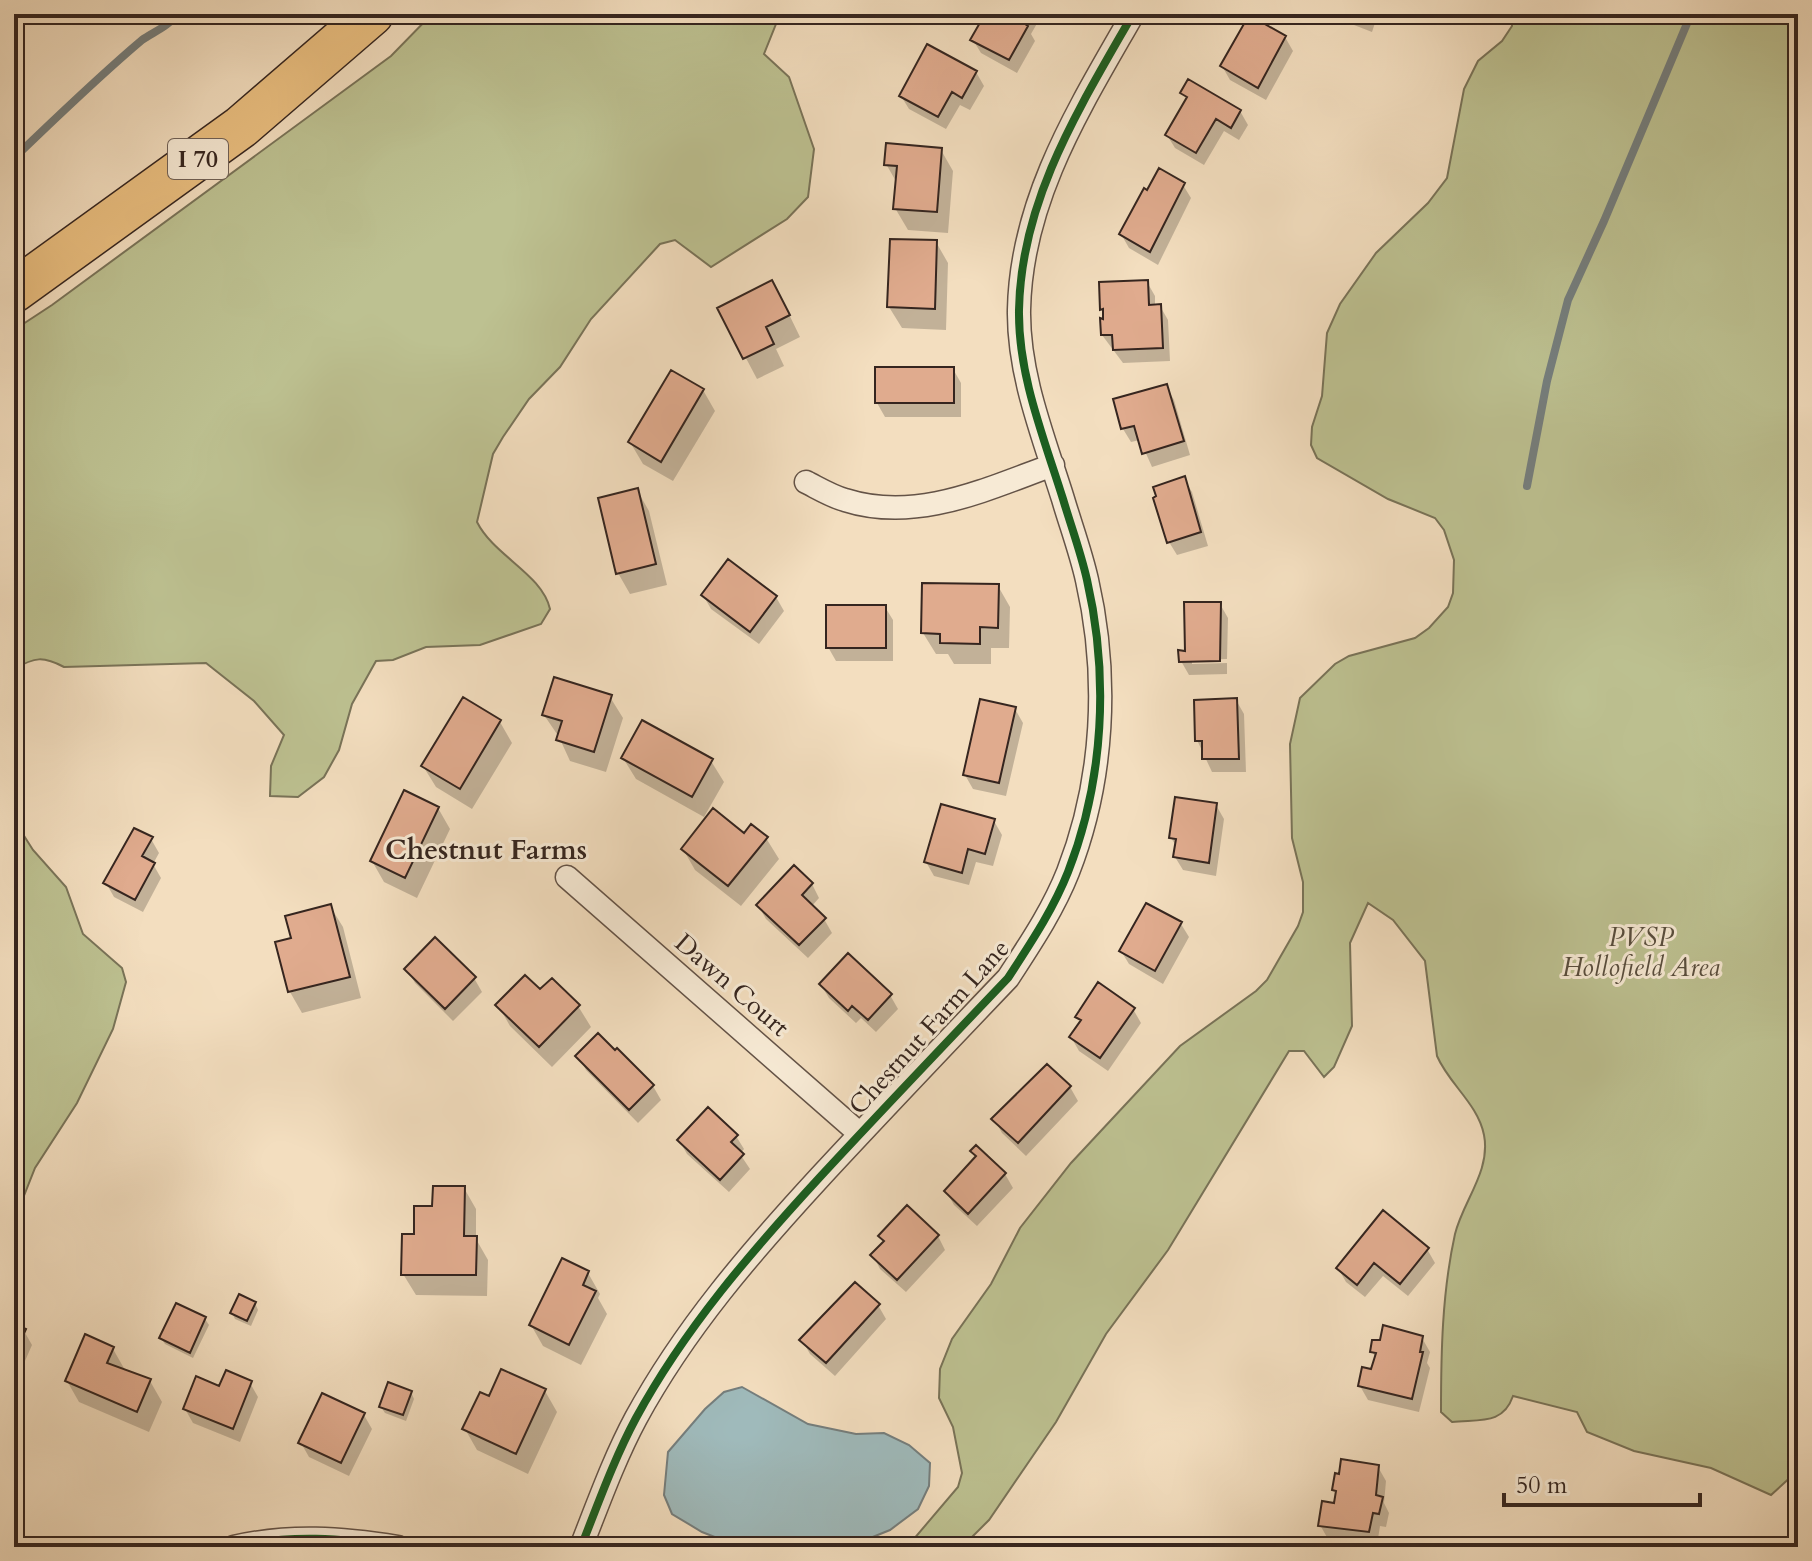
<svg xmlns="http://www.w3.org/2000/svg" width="1812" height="1561" viewBox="0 0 1812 1561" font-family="Cardo,serif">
<rect width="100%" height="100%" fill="#f3debf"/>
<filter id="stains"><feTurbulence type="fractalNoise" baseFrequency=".0025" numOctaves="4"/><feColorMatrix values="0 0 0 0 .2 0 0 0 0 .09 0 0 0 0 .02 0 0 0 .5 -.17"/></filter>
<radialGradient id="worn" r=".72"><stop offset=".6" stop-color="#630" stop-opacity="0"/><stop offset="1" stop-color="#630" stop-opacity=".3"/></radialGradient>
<!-- green -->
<path fill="#bdc191" stroke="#797358" stroke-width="2" d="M432,14H780L764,54L789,77L814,149L808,197L787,219L711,267L675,240L660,244L591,319L560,367L529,399L503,437L493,454L477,522C494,556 542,574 550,609L541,624L480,645L426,647L393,660L376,661L352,704L339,750L324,777L298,797L270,796L271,766L284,735L254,701L206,663L64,667C43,656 35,657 14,669V330L52,305L391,56Z
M1512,14H1798V1468H1795L1794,1474L1771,1495L1711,1468L1634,1451L1587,1432L1577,1412L1513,1396C1503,1425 1480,1419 1452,1422L1441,1412C1441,1353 1442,1293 1455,1234C1463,1201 1491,1171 1484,1135C1478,1104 1449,1084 1437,1056L1425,961L1393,920L1368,903L1350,943L1352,1026L1334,1067L1324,1077L1304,1051H1289L1168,1250L1106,1334L1056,1422L989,1520L962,1547H907L958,1487L962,1473L953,1427L939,1398L940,1369L952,1339L991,1284L1020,1228L1071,1163L1180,1046L1256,991L1267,980L1298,926L1303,912V882L1292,838L1290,744L1300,698L1335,664L1349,656L1415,638L1429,628L1448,607L1453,593L1454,560L1444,530L1435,518L1388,499L1317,458L1311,445L1312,427L1322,396L1327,333L1340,304L1376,253L1428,203L1447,178L1464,89L1478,61L1502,41L1512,26Z
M14,820L33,850L66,887L83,934L122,968L126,982L113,1029L77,1103L35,1168L14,1221Z"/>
<!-- water -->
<path fill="#9fbabb" stroke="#757e7d" stroke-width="2" d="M742,1387L808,1424L856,1434L884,1433L909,1445L930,1463L929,1486L918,1509L890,1530L848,1547L735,1545L702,1532L672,1514L664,1495L668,1452L705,1409L724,1392Z"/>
<!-- shadow -->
<path fill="#0003" d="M987,14H1035L1039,20L1031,34L1035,41L1017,73L981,53L973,40Z
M1333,14H1378L1372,32L1336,18Z
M1285,37L1293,51L1266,100L1230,80L1222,66Z
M976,72L984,86L970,110L960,105L946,129L909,109L901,96Z
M1183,93L1240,111L1248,125L1239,140L1224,131L1204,165L1175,148L1167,135L1187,101Z
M941,150L953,171L948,233L908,230L895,208L897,183L886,164Z
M1183,185L1191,198L1158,265L1129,248L1121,234Z
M936,242L948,263L946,330L902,328L889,307Z
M1147,282L1155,296V306H1160L1168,320L1170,361L1123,363L1102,335L1105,314L1102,309Z
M784,304L800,337L776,349L784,366L757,379L720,309Z
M953,369L961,383V417H885L877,403Z
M1166,386L1174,400L1190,455L1152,467L1140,440L1131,442L1123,429L1116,400Z
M703,390L715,411L673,481L643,464L630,442Z
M1184,479L1192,492L1208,546L1177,555L1169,542Z
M637,490L649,511L667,585L630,594L618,573Z
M998,586L1010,607L1009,648H991V664H954L948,654H936L923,633Z
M703,595L776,597L784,611L759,644L711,609Z
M1220,604L1228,618L1227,659L1192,660V664L1227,663V674L1189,675L1181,661Z
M885,607L893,620V661H836L828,647Z
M610,697L623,718L606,772L570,761L559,737L544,715Z
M463,700L500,722L512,743L472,809L436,787L423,766Z
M1236,700L1244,714L1246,772H1212L1197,740Z
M1015,709L1023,723L1006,796L973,789L965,775Z
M623,758L711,761L724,782L704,817L636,779Z
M1216,805L1224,819L1216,876L1183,870L1175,857L1177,847L1171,838Z
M438,808L450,829L417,898L384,882L372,861Z
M994,821L1002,835L993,866L976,862L969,885L934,876L926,862Z
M744,836L766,838L779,859L741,906L695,870L683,849Z
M151,839L159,853L153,864L161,878L143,912L114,897L106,883Z
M812,884L819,898L811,907L824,919L832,933L808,958L766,919L758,905Z
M330,906L343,927L361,998L302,1013L290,992L278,943L293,939Z
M1181,924L1189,937L1163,984L1129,964L1121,951Z
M407,969L474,978L482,992L453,1021L415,983Z
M821,985L890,995L898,1009L876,1032L861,1018L856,1023L829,998Z
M498,1005L578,1006L591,1027L552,1067L510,1026Z
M1133,1009L1141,1023L1108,1071L1079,1051L1071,1037L1081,1024L1077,1017Z
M617,1051L653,1086L661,1100L638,1123L586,1070L578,1056Z
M1070,1087L1078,1101L1026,1156L1002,1133L994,1119Z
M736,1136L744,1149L740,1154L750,1169L729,1192L687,1154L679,1140Z
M973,1151L1005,1174L1013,1188L977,1226L954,1205L946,1191L977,1158Z
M464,1188L476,1209V1239L488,1260L487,1296L416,1295L403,1274L416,1236L434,1208Z
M881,1236H938L945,1250L906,1292L880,1269L873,1255L884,1243Z
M1427,1249L1435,1263L1408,1296L1383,1276L1365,1297L1346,1282L1338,1268Z
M588,1273L600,1294L598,1298L607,1314L581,1365L543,1346L531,1325Z
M255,1303L258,1310L251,1326L235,1319L232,1313Z
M878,1305L886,1319L835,1376L810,1354L802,1340Z
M205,1319L209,1325L193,1358L165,1344L161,1338Z
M14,1326L24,1331L32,1345L14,1386Z
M1422,1338L1430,1352L1427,1363L1430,1368L1419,1412L1368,1400L1360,1386L1372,1371L1376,1359L1372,1351Z
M113,1349L125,1370L150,1381L162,1402L149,1432L79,1402L67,1381Z
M250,1383L258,1397L240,1442L193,1423L185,1409L221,1388Z
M545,1391L557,1412L528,1474L477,1450L465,1429L490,1399Z
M411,1392L414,1399L406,1421L385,1413L381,1407Z
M364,1415L372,1429L349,1476L309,1457L301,1443Z
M1378,1467L1386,1481L1384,1503L1389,1513L1386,1527L1380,1526L1377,1545L1328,1539L1320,1525L1335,1505L1337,1494L1334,1489Z"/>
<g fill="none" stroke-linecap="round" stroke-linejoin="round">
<!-- stream -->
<path stroke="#757e7d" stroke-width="8" d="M14,158C56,118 98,77 142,40C153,32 170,26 176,14
M1527,486L1547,381L1568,300L1604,221L1691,14"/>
</g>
<!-- building -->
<path fill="#e0ab8e" stroke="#35251f" stroke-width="2" d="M985,14H1027L1022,22L1028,26L1009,60L970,40Z
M1249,15L1286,36L1258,88L1220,66Z
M927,44L977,71L962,98L952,92L938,117L899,96Z
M1188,79L1241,110L1231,128L1216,119L1196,153L1165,135L1187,97L1180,93Z
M886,143L942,148L937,212L893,209L897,166L884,165Z
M1159,168L1185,183L1150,252L1119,234L1144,188L1147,190Z
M890,239L937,240L935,309L887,307Z
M772,280L790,315L766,327L774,344L743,359L717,308Z
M1148,280L1149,305L1161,304L1163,348L1113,350L1112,335H1101L1100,318L1103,319V309L1100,310L1099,282Z
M875,367H954V403H875Z
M671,370L704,389L661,462L628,442Z
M1167,384L1184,441L1142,454L1134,426L1121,429L1113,399Z
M1185,476L1201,532L1167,543L1153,498L1156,496L1153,487Z
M638,488L656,564L616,574L598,498Z
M728,559L777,596L750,632L701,595Z
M922,583L999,584L998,628L980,627V644L940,643V634L921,633Z
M1184,602H1221L1220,661L1179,662L1178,650L1185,651Z
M826,605H886V648H826Z
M554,677L612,695L594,752L556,740L562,721L542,715Z
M463,697L501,720L460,789L421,766Z
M1237,698L1239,759H1202V741H1195L1194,700Z
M980,699L1016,707L999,783L963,775Z
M642,720L713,759L692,797L621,758Z
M404,790L439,807L405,878L370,861Z
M1175,797L1217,803L1209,863L1173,857L1176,839L1169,838Z
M941,804L995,819L985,854L968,849L962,873L924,862Z
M713,808L744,833L751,824L768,837L728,886L681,849Z
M134,828L153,837L142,856L155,863L135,900L103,883Z
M794,865L813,883L802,895L826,918L799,945L756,905Z
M1146,903L1182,922L1155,971L1119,951Z
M331,904L350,977L288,992L275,942L291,938L285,916Z
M435,937L476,977L445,1009L404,969Z
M848,953L892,994L868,1020L852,1006L848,1011L819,984Z
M525,975L540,989L552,978L580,1005L539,1047L495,1005Z
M1098,982L1135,1008L1100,1058L1069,1037L1081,1020L1075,1017Z
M598,1033L615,1050L617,1048L654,1085L629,1110L575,1056Z
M1047,1064L1071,1086L1018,1143L991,1119Z
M708,1107L738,1135L731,1142L744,1154L720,1180L677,1140Z
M976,1145L1006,1173L968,1214L944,1191L976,1156L970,1151Z
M433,1186H465L464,1236H477L476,1275H401L402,1234H414V1206H432Z
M907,1205L939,1235L897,1280L870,1255L884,1241L878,1236Z
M1383,1210L1429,1248L1400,1284L1374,1263L1357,1285L1336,1268Z
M562,1258L589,1271L583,1285L596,1291L569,1345L529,1325Z
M855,1282L880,1304L826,1363L799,1340Z
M239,1294L256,1302L247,1321L230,1313Z
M176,1303L206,1317L190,1353L159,1338Z
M14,1324L26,1329L14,1356Z
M1383,1325L1423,1336L1420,1352H1423L1412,1399L1358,1386L1362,1367L1371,1369L1376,1353L1370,1352L1372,1340H1380Z
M85,1334L114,1347L107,1363L151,1379L137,1412L65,1381Z
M501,1369L546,1389L516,1454L462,1429L480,1392L489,1396Z
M226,1370L252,1381L233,1429L183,1409L196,1376L219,1386Z
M388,1382L412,1391L403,1415L379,1407Z
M322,1393L365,1413L341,1463L298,1443Z
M1341,1459L1379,1465L1376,1495L1383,1497L1379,1514L1373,1513L1369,1532L1318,1526L1322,1501L1334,1503L1336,1491L1332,1490L1335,1473L1339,1474Z"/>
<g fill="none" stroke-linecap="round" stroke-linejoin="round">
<defs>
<path id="street" d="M806,482C818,488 831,496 845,500C917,523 986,489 1053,465
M567,877L860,1134
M234,1547C290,1534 342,1538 398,1547
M581,1547C598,1504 614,1459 636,1418C685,1328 751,1252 820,1177C882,1110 945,1044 1008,978C1030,944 1053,910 1068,872C1104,780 1109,676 1087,580C1081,553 1071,526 1063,499C1044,438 1018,375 1019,310C1021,199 1080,107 1133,14"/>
<path id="highway" d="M14,291L241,127L372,14"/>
</defs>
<!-- street casing -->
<use href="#street" stroke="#645347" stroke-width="25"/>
<!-- highway casing -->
<use href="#highway" stroke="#35251f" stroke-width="45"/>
<!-- street -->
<use href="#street" stroke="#f7ead5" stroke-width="22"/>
<!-- highway -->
<use href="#highway" stroke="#eabf80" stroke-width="42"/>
<defs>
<path id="cycleway" d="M234,1547C290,1534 342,1538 398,1547
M581,1547C598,1504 614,1459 636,1418C685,1328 751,1252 820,1177C882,1110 945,1044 1008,978C1030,944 1053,910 1068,872C1104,780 1109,676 1087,580C1081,553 1071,526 1063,499C1044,438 1018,375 1019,310C1021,199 1080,107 1133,14"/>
</defs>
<!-- cycleway casing -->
<use href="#cycleway" stroke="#f7ead5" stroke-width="13"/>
<!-- cycleway -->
<use href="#cycleway" stroke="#1b5e20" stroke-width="8"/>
</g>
<g text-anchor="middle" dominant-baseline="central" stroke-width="6" stroke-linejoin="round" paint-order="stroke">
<!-- shield labels -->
<rect fill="#f7ead5" stroke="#6f6056" stroke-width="2" x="168" y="139" width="60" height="40" rx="6"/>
<g font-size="24" font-weight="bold" fill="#35251f">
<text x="198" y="159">I 70</text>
</g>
<!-- park labels -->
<g font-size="26" font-style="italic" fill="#574c3c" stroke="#f7ead5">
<text x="1641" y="937">PVSP<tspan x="1641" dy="30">Hollofield Area</tspan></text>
</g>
<!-- street labels -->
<g font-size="26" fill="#35251f" stroke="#f7ead5">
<text transform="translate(732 985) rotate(41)">Dawn Court</text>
<text transform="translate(929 1027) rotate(-48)">Chestnut Farm Lane</text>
</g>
<!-- neighbourhood labels -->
<g font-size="28" font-weight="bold" fill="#35251f" stroke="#f7ead5">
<text x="486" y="850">Chestnut Farms</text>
</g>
</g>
<!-- margin -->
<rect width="1812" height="1561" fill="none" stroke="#f3debf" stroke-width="48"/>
<rect x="16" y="16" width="1780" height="1529" fill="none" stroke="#35251f" stroke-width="4"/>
<rect x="24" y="24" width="1764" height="1513" fill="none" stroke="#35251f" stroke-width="2"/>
<!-- scale -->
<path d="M1504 1493v12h196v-12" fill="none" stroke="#35251f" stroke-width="4"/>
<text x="1516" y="1493" font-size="24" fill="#35251f" stroke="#f7ead5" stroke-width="6" paint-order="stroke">50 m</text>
<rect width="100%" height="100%" filter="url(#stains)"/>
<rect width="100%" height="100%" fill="url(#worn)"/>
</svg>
